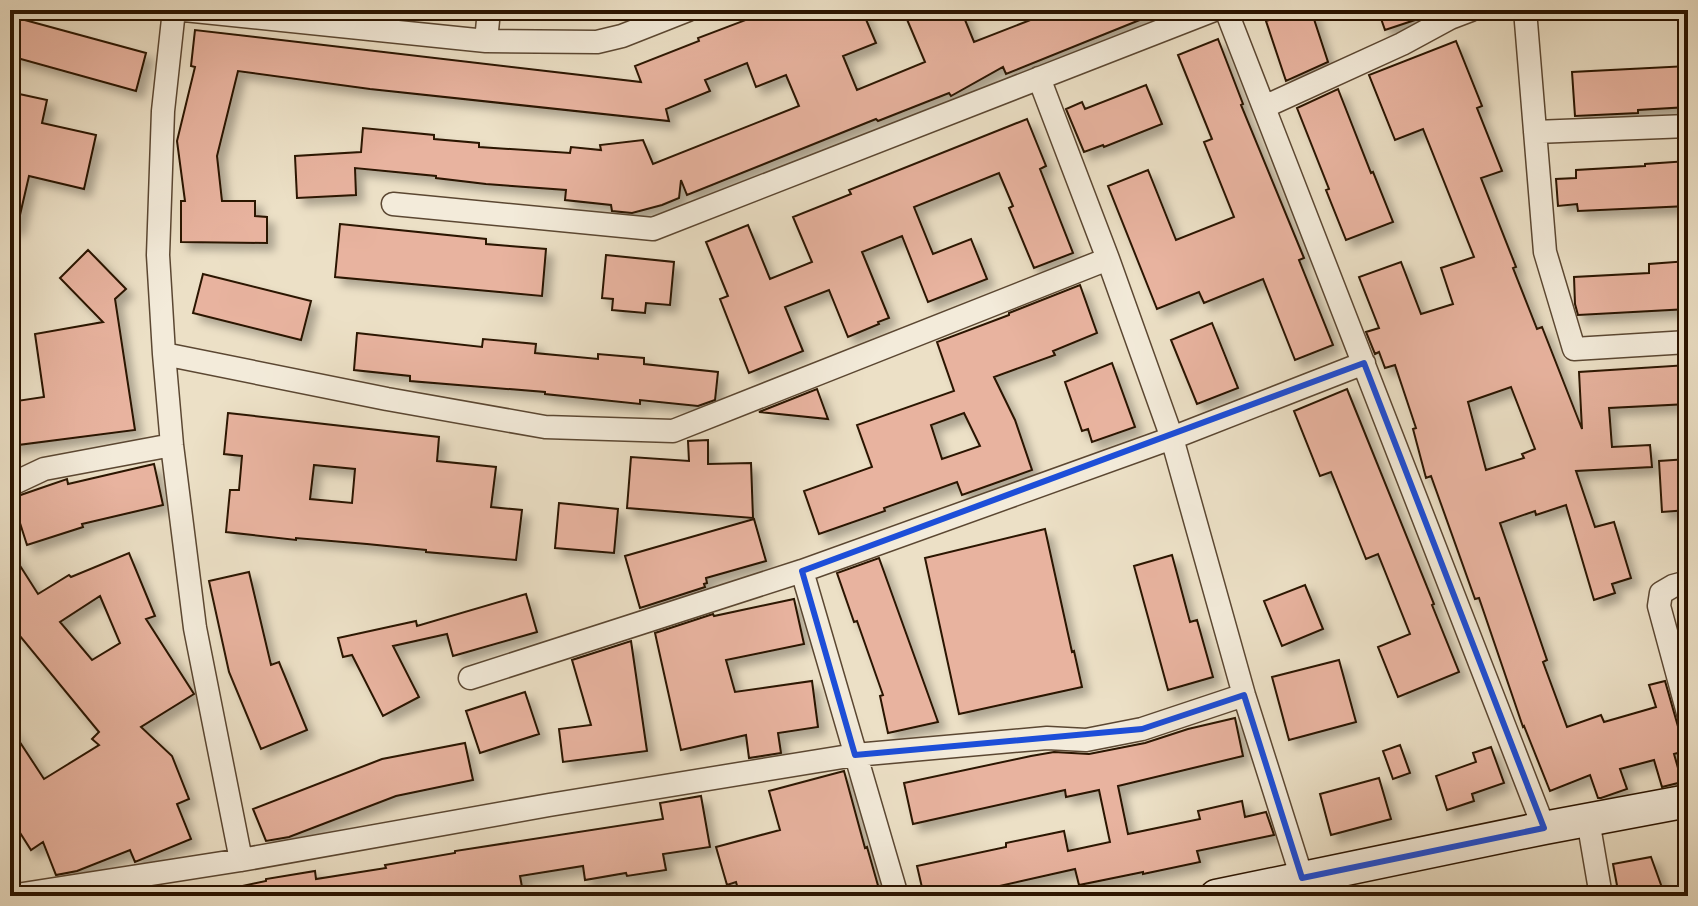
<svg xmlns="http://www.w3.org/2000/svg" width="1698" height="906" viewBox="0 0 1698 906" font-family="'Libre Caslon Text',serif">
<defs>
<filter id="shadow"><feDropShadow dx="7" dy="7" stdDeviation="4" flood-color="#0004"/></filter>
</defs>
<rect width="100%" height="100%" fill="#ece0c6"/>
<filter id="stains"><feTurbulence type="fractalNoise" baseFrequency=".0025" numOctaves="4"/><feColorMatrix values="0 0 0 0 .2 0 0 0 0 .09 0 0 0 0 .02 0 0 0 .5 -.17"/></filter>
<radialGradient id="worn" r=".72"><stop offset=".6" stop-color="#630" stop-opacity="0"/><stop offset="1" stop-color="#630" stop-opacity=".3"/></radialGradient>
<!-- building -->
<path fill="#e8b39f" stroke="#2b1400" stroke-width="2" fill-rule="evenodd" filter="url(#shadow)" d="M772,10H862L876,43L843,56L857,90L925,62L903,10H961L974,42L1056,10L1162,11L1006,74L1003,67L951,96L949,93L878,121L876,119L687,195L681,180L679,198L662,205L632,213L612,211L611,205L565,200L566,190L486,184L436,178V176L355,168L356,195L297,198L295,156L361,152L363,128L434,135V139L479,143V147L570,153L571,147L601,150L600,145L643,140L653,164L799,106L786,75L756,87L747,63L705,80L710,91L666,109L669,121L370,89L238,71L217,156L222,201H255V216L267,217V243L181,242V201H185L177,141L195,67L191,66L195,30L641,82L635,66L699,41L698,38Z
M1298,10H1311L1328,62L1286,81L1266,21Z
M1378,10H1435L1421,18L1385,30Z
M10,16L146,53L136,91L10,56Z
M1218,39L1243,104L1241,105L1304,258L1299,260L1333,345L1295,360L1263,279L1204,303L1199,292L1157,309L1108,186L1148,170L1176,240L1234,217L1204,142L1212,139L1178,55Z
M1456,41L1482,106L1477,108L1502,171L1481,178L1516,267L1513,268L1537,329L1542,327L1582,429L1579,372L1688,365V404L1609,408L1612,447L1650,445L1652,467L1576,471L1595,527L1614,522L1631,578L1612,584L1615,593L1594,600L1566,505L1536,515L1535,511L1500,523L1547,660L1543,662L1567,727L1601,715L1604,722L1656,707L1649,685L1665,681L1685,751L1674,754L1682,782L1662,787L1654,760L1620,769L1627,789L1601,798H1598L1590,775L1550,791L1524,726L1523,727L1479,598L1475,599L1431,476L1426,478L1413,429L1416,428L1395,365L1385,368L1379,352L1375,354L1366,332L1379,328L1359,277L1401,262L1421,314L1453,304L1441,268L1474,257L1423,129L1395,140L1369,75ZM1511,387L1535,449L1522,454L1524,458L1486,470L1468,402Z
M1688,66V107L1638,110V113L1575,116L1572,72Z
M1146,85L1162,124L1104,147L1103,145L1084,152L1066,109L1082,102L1085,109Z
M1338,89L1371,173L1373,172L1393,222L1346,240L1326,190L1329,189L1297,108Z
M10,92L47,100L42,123L96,135L84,189L29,176L17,228H10Z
M1027,119L1046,166L1040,169L1073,253L1034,268L1009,208L1013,206L999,173L914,207L933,254L971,239L987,279L928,302L902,236L862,252L889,318L878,322L879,324L848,337L829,290L785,307L803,351L749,373L720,299L728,296L706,242L748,225L770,279L812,262L793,217L851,194L849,190Z
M1688,161V206L1578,211L1577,204L1558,206L1556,179L1576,178V170L1645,166V164Z
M340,224L486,239V244L546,249L542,296L335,277Z
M88,250L126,289L115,299L135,430L10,446V402L44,397L35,334L103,322L60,278Z
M606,255L674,262L670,305L646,303L645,313L612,310L613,299L602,298Z
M1688,261V309L1578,315L1575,304L1574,277L1649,273V264Z
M203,274L311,301L301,340L193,313Z
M1080,285L1097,333L1053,351L1055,355L994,377L1015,420L1032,470L962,495L957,482L884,508L885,511L819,534L804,491L872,467L857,425L954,391L937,342L1009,315V313ZM964,413L980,446L942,459L931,425Z
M1212,323L1238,388L1197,404L1171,340Z
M357,333L482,347L483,339L536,344L535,353L598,359V354L644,358V364L718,372L715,400L698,406L640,400V404L545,394V392L410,381V376L354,370Z
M1112,363L1135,427L1092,442L1088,429L1082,431L1065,382Z
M817,389L828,419L759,412Z
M1347,389L1434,604L1432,605L1459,672L1398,697L1378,647L1410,634L1378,554L1366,559L1331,472L1320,476L1294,411Z
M228,413L439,437L437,461L496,467L491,507L522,510L516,560L426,552V550L367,544L296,538V540L226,532L230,490H239L242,456L224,454ZM314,465L355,469L352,503L310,499Z
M708,440V464L751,463L753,518L627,508L631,457L689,461L688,441Z
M1688,459V510L1662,512L1659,461Z
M154,464L163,505L82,524L83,527L27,545L12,498L67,479L68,484Z
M559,503L618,509L614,553L555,548Z
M754,519L766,561L706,578L707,583L704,584L705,587L640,608L625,556Z
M1045,529L1072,652L1074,651L1082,687L959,714L925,558Z
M10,550L38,594L69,575L71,577L129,553L155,616L146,619L194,694L141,727L172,756L189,799L177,804L191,839L135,862L130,850L77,871L56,875L43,842L31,850L10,817V727L44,779L99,745L92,739L99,732L10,624ZM100,596L120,643L92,660L60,622Z
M1172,555L1190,622L1197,620L1213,677L1168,690L1134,566Z
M879,558L938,722L888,733L880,696L883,695L857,621L854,622L837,573Z
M249,572L271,665L279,662L307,730L261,749L229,672L209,581Z
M1305,585L1323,629L1282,646L1264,601Z
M526,594L537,632L453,656L447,634L393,646L419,697L383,716L352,655L343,657L338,638L416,621L417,626Z
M794,599L804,644L726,660L735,692L812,681L818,727L778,733L781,753L749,758L746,735L681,750L655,633L713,614L714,616Z
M631,641L647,751L563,762L559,729L591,725L572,660Z
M1339,660L1356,722L1289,740L1272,677Z
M525,692L539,734L480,753L466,711Z
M1235,718L1243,756L1118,786L1128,834L1200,819L1198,811L1242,801L1245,817L1266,812L1274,835L1197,851L1200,862L1143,874V872L1079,885L1075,869L955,896H924L917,866L1006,847V843L1064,831L1068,851L1110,842L1099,790L1066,797L1065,790L913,824L904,783L1031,756L1054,752L1089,754L1145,743L1188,729Z
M465,743L473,780L396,796L289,837L266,841L253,809L382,759Z
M1400,745L1410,773L1393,779L1383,751Z
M1491,747L1504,783L1472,794L1474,801L1447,810L1436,776L1476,762L1473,753Z
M844,771L865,848L867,847L881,896H740L736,882L727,885L716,847L780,830L769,791Z
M1379,778L1391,819L1331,835L1320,794Z
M701,796L710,847L663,854L666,870L627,876L626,873L585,880L583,866L520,876L522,887L467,896H463L462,891L432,896H234L233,888L266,881V879L315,871L316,879L386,868L385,865L455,853V851L663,819L660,803Z
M1651,857L1665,896H1619L1613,864Z"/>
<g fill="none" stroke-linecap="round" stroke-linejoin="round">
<defs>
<path id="minor" d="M174,10L163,111L158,255L164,354L172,445L195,628L241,860
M184,10L486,41L597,42L622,36L688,10
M1226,10L1544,828
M1525,10L1545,252L1574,349L1688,342
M486,41L489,10
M1039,78L1108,259L1172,438L1244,695L1302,878
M1264,107L1402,44L1450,18L1471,10
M1535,132L1688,126
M393,204L653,229L1214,10
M164,354L387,399L545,427L673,431L1108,259
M10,485L44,469L172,445
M802,571L897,896
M1688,582L1673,586L1661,593L1659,606L1688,713
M470,678L802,571L1172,438L1364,363
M1588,820L1601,896
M10,896L241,860L549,805L855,755L1047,738L1086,740L1142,729L1244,695"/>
<path id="secondary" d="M1216,896L1544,828L1688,801"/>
</defs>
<!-- minor casing -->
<use href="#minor" stroke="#5b4732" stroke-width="25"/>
<!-- secondary casing -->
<use href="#secondary" stroke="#2b1400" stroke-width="35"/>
<!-- minor -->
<use href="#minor" stroke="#f3ebda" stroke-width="22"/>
<!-- secondary -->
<use href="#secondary" stroke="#f3ebda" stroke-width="32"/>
</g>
<!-- marked area -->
<path fill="none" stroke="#1d4ed8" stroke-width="6" stroke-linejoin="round" d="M1364,363L1544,828L1302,878L1244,695L1142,729L855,755L802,571Z"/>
<!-- margin -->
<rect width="1698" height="906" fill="none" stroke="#ece0c6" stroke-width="40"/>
<rect x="12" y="12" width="1674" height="882" fill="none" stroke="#2b1400" stroke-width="4"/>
<rect x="20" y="20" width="1658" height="866" fill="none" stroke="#2b1400" stroke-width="2"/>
<rect width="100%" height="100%" filter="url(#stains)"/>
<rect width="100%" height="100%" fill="url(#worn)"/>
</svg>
